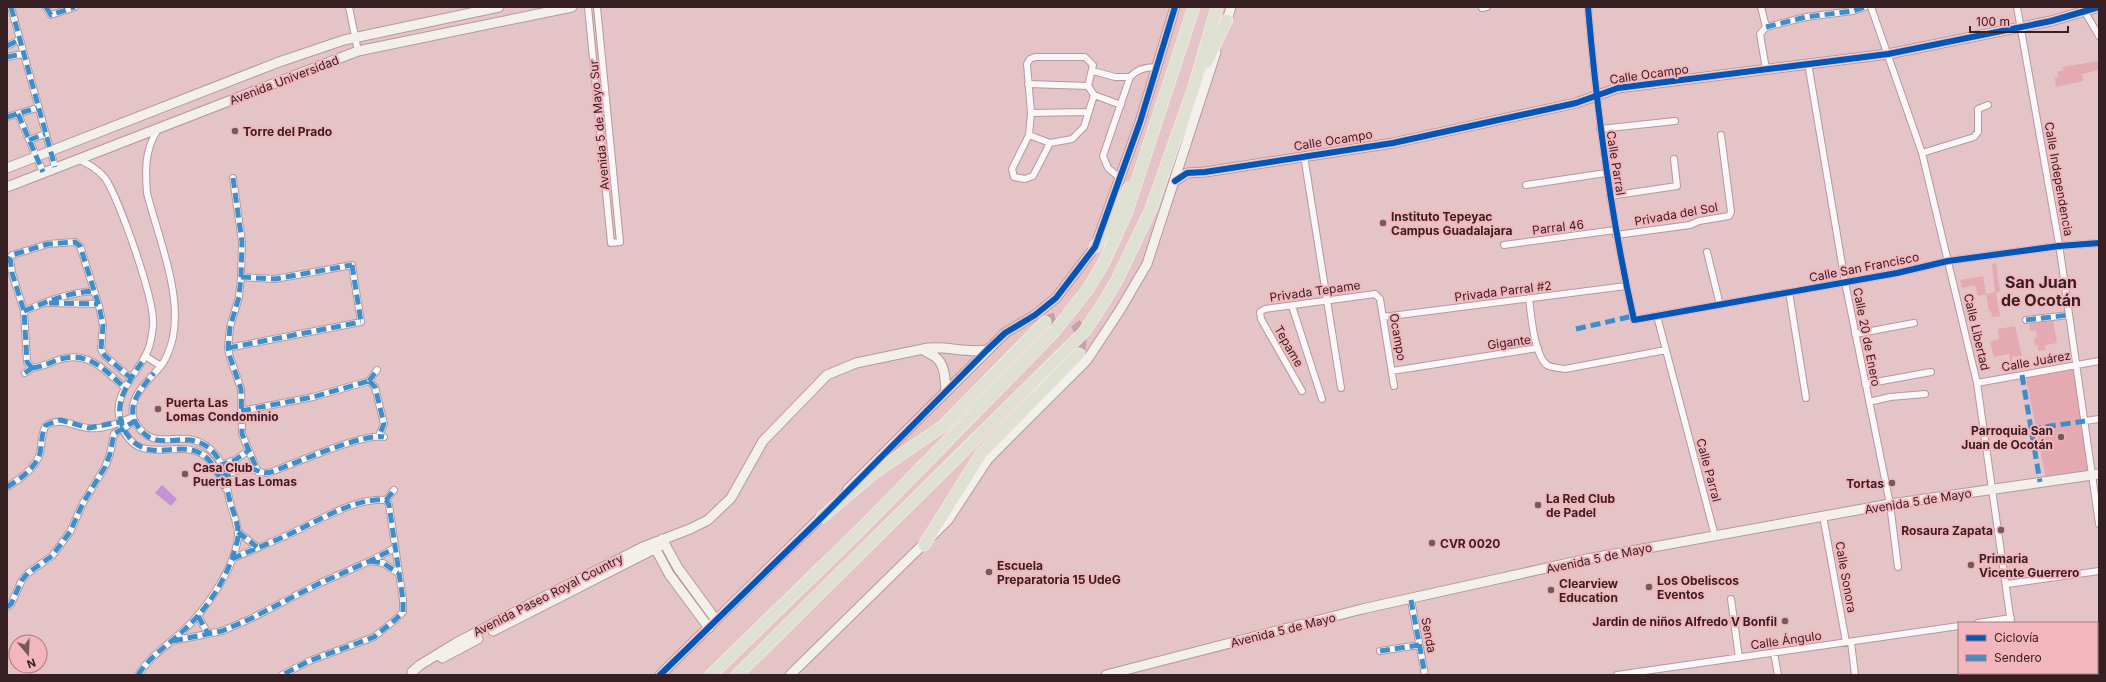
<svg xmlns="http://www.w3.org/2000/svg" width="2106" height="682" viewBox="0 0 2106 682" font-family="Inter,sans-serif">
<rect width="100%" height="100%" fill="#e5c4c8"/>
<!-- green -->
<path fill="#e4a9b1" d="M2099,61V70L2082,74L2083,81L2056,87L2055,78L2059,77L2057,72L2064,70L2063,67Z
M1996,263L2000,291L1996,293L2000,316L1992,317L1991,311H1989L1986,294L1978,296L1975,285L1962,288L1960,280L1983,276L1986,294L1995,292L1992,264Z
M2053,320L2057,343L2045,345L2046,350L2038,351V345L2035,346L2034,339L2037,338L2036,330L2030,331L2029,324Z
M2015,326L2022,356L2012,357L2014,369H2012L2009,354L1994,357L1990,342L1999,339L1998,329Z
M2075,368L2089,472L2046,479L2026,378Z"/>
<!-- water -->
<path fill="#c591d7" d="M162,485L177,499L171,506L155,493Z"/>
<g fill="none" stroke-linecap="round" stroke-linejoin="round">
<!-- highway-tunnel -->
<path stroke="#c2a3a7" stroke-width="11" stroke-dasharray="11 5.5" stroke-linecap="butt" d="M1045,322C1072,307 1086,328 1079,354"/>
<defs>
<path id="street" d="M11,7L55,167
M46,7L51,15L75,7
M349,7L358,51
M588,7L611,243L620,242L597,7
M1588,7C1597,113 1611,217 1634,320L1897,273L1948,261L2059,246L2099,243
M1761,7L1766,27L1760,34L1766,69
M1871,7L1922,153L1977,383L2011,623
M2017,7L2059,244L2099,524
M2082,7L2099,36
M1482,8L1487,7
M1766,27L1806,17L1853,11L1865,7
M7,46L19,40
M7,57L23,54
M1035,57H1085L1093,65L1088,86L1094,95L1084,127L1072,139L1050,143L1033,176L1025,179L1014,177L1012,169L1029,135L1031,113L1027,64L1030,59Z
M1808,63L1845,282L1890,504L1898,567
M1093,71L1115,77H1130
M1028,84L1088,86
M1094,95L1121,105
M1031,113L1088,112
M18,114L43,172
M7,117L37,108
M1600,129L1675,121
M1029,135L1050,143
M29,140L45,134
M1922,153L1974,137L1978,132V109L1988,105
M1304,156L1341,388
M78,159C88,164 98,169 105,178C119,198 156,303 153,326C152,334 151,343 148,350C138,375 110,394 121,424C137,469 174,438 202,454C214,461 219,478 226,489
M233,178L242,242L241,277L239,297L230,327L228,348L230,357L241,389L242,434L258,472
M1121,179L1108,168L1103,156L1130,77C1137,69 1146,67 1156,67
M1526,185L1606,173
M1610,196L1677,186L1674,159
M1616,235L1690,225L1699,221L1729,216L1731,212L1721,135
M1504,245L1615,230
M1707,252L1720,305
M352,265L361,322
M241,277L275,279L352,265
M1789,292L1806,398
M1529,298C1531,314 1534,355 1547,365C1552,368 1559,368 1565,369L1666,350
M49,303L98,304
M1292,306L1322,399
M24,311C49,301 66,293 94,291
M1657,316L1715,536
M1383,317L1626,286
M2026,320L2069,315
M1855,334L1914,323
M228,348L361,322
M145,356L161,366
M32,368L27,362L24,311L12,273L10,258L12,255L48,244L75,242L80,246L99,306L103,325L101,349L105,356L131,378
M32,368C42,367 51,362 61,359C89,351 106,371 125,388
M1392,371L1538,348
M25,373L32,368
M369,381L375,387L384,424L379,436
M369,381L377,370
M1977,383L2099,361
M1865,384L1931,372
M1302,391L1261,319L1260,312L1265,309L1375,294L1380,299L1394,386
M1869,402L1890,397L1925,394
M241,411L313,397L369,381
M2085,421L2099,419
M218,466L235,460L248,451
M223,476C230,473 243,468 250,469C260,470 260,475 271,472C294,464 365,432 384,437
M7,487C20,479 35,469 40,453C42,443 41,434 46,425C62,417 72,426 88,428C102,430 120,423 133,417
M386,500L394,490
M1823,516L1846,642
M238,532L257,547
M232,559C249,551 266,545 283,537C312,525 353,497 386,500L389,505L403,600V612L395,620L374,637L309,661L282,675
M371,561L383,563L398,573
M2007,584L2099,571
M1731,599L1739,658
M1411,600L1425,675
M7,607L11,604L22,580L28,573L52,556L70,532L83,503L105,467L110,454L114,434L135,421
M198,616L207,632L211,633
M1978,623L2011,618
M172,641L222,631L250,619L318,584L370,561L395,548
M1851,642L1855,675
M1380,651L1419,645
M1774,653L1778,675
M2017,673V675
M138,675C152,654 166,647 183,631C205,611 238,564 238,533C238,525 233,514 231,506C226,489 227,470 216,455C210,448 202,442 193,440C175,435 154,447 140,429C137,425 134,421 133,416C129,393 152,379 163,363C168,355 171,346 173,337C182,293 158,237 147,193C145,168 145,150 158,129
M1617,675L1959,626"/>
<path id="secondary" d="M1225,27L1231,7
M7,168L279,62L344,40L499,7
M1175,181L1187,173L1205,172L1393,143L1576,103L1618,88L1888,54L2051,21L2099,7
M7,187L358,51L572,7
M923,349C926,353 930,353 934,356C945,363 945,378 946,390
M847,490L1005,333L1035,315L1056,298L1095,247L1140,122L1175,7
M662,539L678,568L716,620
M653,544L669,574L709,628
M493,631L662,545
M442,658L478,639
M412,672L420,665L456,643L532,603L643,547L690,529L708,520L731,498L763,441L827,375L856,363L928,348C948,346 965,353 987,350
M660,675L826,512
M790,675L948,520L988,459L1087,360L1120,310L1147,264L1216,52
M1106,675L1362,609L1587,559L1890,504L2099,474"/>
<path id="highway" d="M1207,62L1227,20
M1095,247L1107,230L1129,188
M822,517L874,473L943,426L1045,322
M924,545L981,454L1079,354
M711,675L862,528L1054,332L1088,289L1103,264L1126,214L1194,7
M737,675L1084,332L1099,310L1117,280L1151,209L1193,90L1217,7"/>
</defs>
<!-- street casing -->
<use href="#street" stroke="#b29a9d" stroke-width="8"/>
<!-- secondary casing -->
<use href="#secondary" stroke="#b29a9d" stroke-width="11"/>
<!-- highway casing -->
<use href="#highway" stroke="#f3e4e6" stroke-width="13"/>
<!-- street -->
<use href="#street" stroke="#fbf6f7" stroke-width="6"/>
<!-- secondary -->
<use href="#secondary" stroke="#f3f0ec" stroke-width="9"/>
<!-- highway -->
<use href="#highway" stroke="#dee1d1" stroke-width="11"/>
<!-- quiet -->
<path stroke="#3d8ecb" stroke-width="5" stroke-dasharray="10 5" stroke-linecap="butt" d="M11,7L55,167
M46,7L51,15L75,7
M1766,27L1806,17L1853,11L1865,7
M7,46L19,40
M7,57L23,54
M18,114L43,172
M7,117L37,108
M29,140L45,134
M233,178L242,242L241,277L239,297L230,327L228,348L230,357L241,389L242,434L258,472
M352,265L361,322
M241,277L275,279L352,265
M49,303L98,304
M24,311C49,301 66,293 94,291
M2026,320L2069,315
M1576,329L1633,316
M228,348L361,322
M142,362C126,385 108,411 129,437C134,444 142,449 152,450C168,452 188,444 203,455C214,462 218,477 225,488
M32,368L27,362L24,311L12,273L10,258L12,255L48,244L75,242L80,246L99,306L103,325L101,349L105,356L131,378
M32,368C42,367 51,362 61,359C89,351 106,371 125,388
M25,373L32,368
M2022,375L2040,482
M369,381L375,387L384,424L379,436
M369,381L377,370
M241,411L313,397L369,381
M2031,429L2085,421
M218,466L235,460L248,451
M221,477C229,474 241,468 250,469C259,469 260,475 271,472C294,464 365,432 384,437
M7,487C20,479 35,469 40,453C42,443 41,434 46,425L60,420L89,428L124,421
M386,500L394,490
M238,532L257,547
M232,559C249,551 266,545 283,537C312,525 353,497 386,500L389,505L403,600V612L395,620L374,637L309,661L282,675
M370,561L383,563L398,573
M1411,600L1425,675
M7,607L11,604L22,580L28,573L52,556L70,532L83,503L105,467L110,454L114,434L135,421
M198,616L207,632L211,633
M173,641L222,631L250,619L318,584L370,561L395,548
M1380,651L1419,645
M138,675C152,654 166,647 183,631C204,612 222,586 232,559C234,551 239,540 238,532C238,521 231,508 229,497C224,479 225,461 209,448C188,432 173,445 153,439C147,437 143,433 139,428C123,407 141,389 154,373"/>
<defs>
<path id="cycleway" d="M1588,7C1597,113 1611,217 1634,320L1897,273L1948,261L2059,246L2099,243
M1175,181L1187,173L1205,172L1393,143L1576,103L1618,88L1888,54L2051,21L2099,7
M660,675L822,517L987,350L1005,333L1035,315L1056,298L1095,247L1140,122L1175,7"/>
</defs>
<!-- cycleway casing -->
<use href="#cycleway" stroke="#f3b6bd" stroke-width="8"/>
<!-- cycleway -->
<use href="#cycleway" stroke="#0057b8" stroke-width="6"/>
</g>
<!-- markers -->
<g fill="#74595d" stroke="#f3b6bd" stroke-width="1.5">
<circle cx="235" cy="131" r="4"/>
<circle cx="1383" cy="223" r="4"/>
<circle cx="158" cy="409" r="4"/>
<circle cx="2061" cy="437" r="4"/>
<circle cx="185" cy="474" r="4"/>
<circle cx="1892" cy="483" r="4"/>
<circle cx="1538" cy="505" r="4"/>
<circle cx="2001" cy="530" r="4"/>
<circle cx="1432" cy="543" r="4"/>
<circle cx="1971" cy="565" r="4"/>
<circle cx="989" cy="572" r="4"/>
<circle cx="1649" cy="587" r="4"/>
<circle cx="1551" cy="590" r="4"/>
<circle cx="1785" cy="621" r="4"/>
</g>
<g text-anchor="middle" dominant-baseline="central" stroke-width="4" stroke-linejoin="round" paint-order="stroke">
<!-- street labels -->
<g font-size="12" fill="#372023" stroke="#f3b6bd">
<text transform="translate(1649 74) rotate(-8)">Calle Ocampo</text>
<text transform="translate(284 80) rotate(-21)">Avenida Universidad</text>
<text transform="translate(599 125) rotate(-95)">Avenida 5 de Mayo Sur</text>
<text transform="translate(1333 140) rotate(-9)">Calle Ocampo</text>
<text transform="translate(1616 163) rotate(81)">Calle Parral</text>
<text transform="translate(2059 179) rotate(80)">Calle Independencia</text>
<text transform="translate(1676 214) rotate(-10)">Privada del Sol</text>
<text transform="translate(1558 227) rotate(-7)">Parral 46</text>
<text transform="translate(1864 267) rotate(-11)">Calle San Francisco</text>
<text transform="translate(1315 291) rotate(-8)">Privada Tepame</text>
<text transform="translate(1503 291) rotate(-7)">Privada Parral #2</text>
<text transform="translate(1977 332) rotate(77)">Calle Libertad</text>
<text transform="translate(1398 337) rotate(80)">Ocampo</text>
<text transform="translate(1867 337) rotate(79)">Calle 20 de Enero</text>
<text transform="translate(1509 342) rotate(-8)">Gigante</text>
<text transform="translate(1289 346) rotate(60)">Tepame</text>
<text transform="translate(2036 361) rotate(-10)">Calle Juárez</text>
<text transform="translate(1709 470) rotate(75)">Calle Parral</text>
<text transform="translate(1918 501) rotate(-9)">Avenida 5 de Mayo</text>
<text transform="translate(1599 558) rotate(-12)">Avenida 5 de Mayo</text>
<text transform="translate(1846 577) rotate(80)">Calle Sonora</text>
<text transform="translate(548 595) rotate(-27)">Avenida Paseo Royal Country</text>
<text transform="translate(1283 630) rotate(-14)">Avenida 5 de Mayo</text>
<text transform="translate(1429 635) rotate(79)">Senda</text>
<text transform="translate(1786 640) rotate(-8)">Calle Ángulo</text>
</g>
<!-- poi labels -->
<g font-size="12" font-weight="bold" fill="#372023" stroke="#f3b6bd" text-anchor="start">
<text x="243" y="131">Torre del Prado</text>
<text x="1391" y="216">Instituto Tepeyac<tspan x="1391" dy="14">Campus Guadalajara</tspan></text>
<text x="166" y="402">Puerta Las<tspan x="166" dy="14">Lomas Condominio</tspan></text>
<text x="2053" y="430" text-anchor="end">Parroquia San<tspan x="2053" dy="14">Juan de Ocotán</tspan></text>
<text x="193" y="467">Casa Club<tspan x="193" dy="14">Puerta Las Lomas</tspan></text>
<text x="1884" y="483" text-anchor="end">Tortas</text>
<text x="1546" y="498">La Red Club<tspan x="1546" dy="14">de Padel</tspan></text>
<text x="1993" y="530" text-anchor="end">Rosaura Zapata</text>
<text x="1440" y="543">CVR 0020</text>
<text x="1979" y="558">Primaria<tspan x="1979" dy="14">Vicente Guerrero</tspan></text>
<text x="997" y="565">Escuela<tspan x="997" dy="14">Preparatoria 15 UdeG</tspan></text>
<text x="1657" y="580">Los Obeliscos<tspan x="1657" dy="14">Eventos</tspan></text>
<text x="1559" y="583">Clearview<tspan x="1559" dy="14">Education</tspan></text>
<text x="1777" y="621" text-anchor="end">Jardin de niños Alfredo V Bonfil</text>
</g>
<!-- district labels -->
<g font-size="16" font-weight="bold" fill="#372023" stroke="#f3b6bd">
<text x="2041" y="282">San Juan<tspan x="2041" dy="18">de Ocotán</tspan></text>
</g>
</g>
<!-- border -->
<rect width="2106" height="682" fill="none" stroke="#372023" stroke-width="16"/>
<!-- legend -->
<rect x="1958" y="622" width="140" height="52" fill="#f3b6bd" stroke="#a87a7f"/>
<rect x="1966" y="635" width="20" height="6" fill="#0057b8" stroke="#a87a7f"/>
<text x="1994" y="642" font-size="12" fill="#372023">Ciclovía</text>
<rect x="1966" y="655" width="20" height="6" fill="#3d8ecb" stroke="#a87a7f"/>
<text x="1994" y="662" font-size="12" fill="#372023">Sendero</text>
<!-- north arrow -->
<g transform="translate(28 654) rotate(161)"><circle r="19" fill="#f3b6bd" stroke="#a87a7f"/>
<path d="M0-3L7 15L0 10L-7 15Z" fill="#74595d"/>
<text y="-6" font-size="11" font-weight="bold" text-anchor="middle" fill="#372023">N</text>
</g>
<!-- scale -->
<path d="M1970 26v6h98v-6" fill="none" stroke="#372023" stroke-width="2"/>
<text x="1976" y="26" font-size="12" fill="#372023" stroke="#f3b6bd" stroke-width="3" paint-order="stroke">100 m</text>
</svg>
